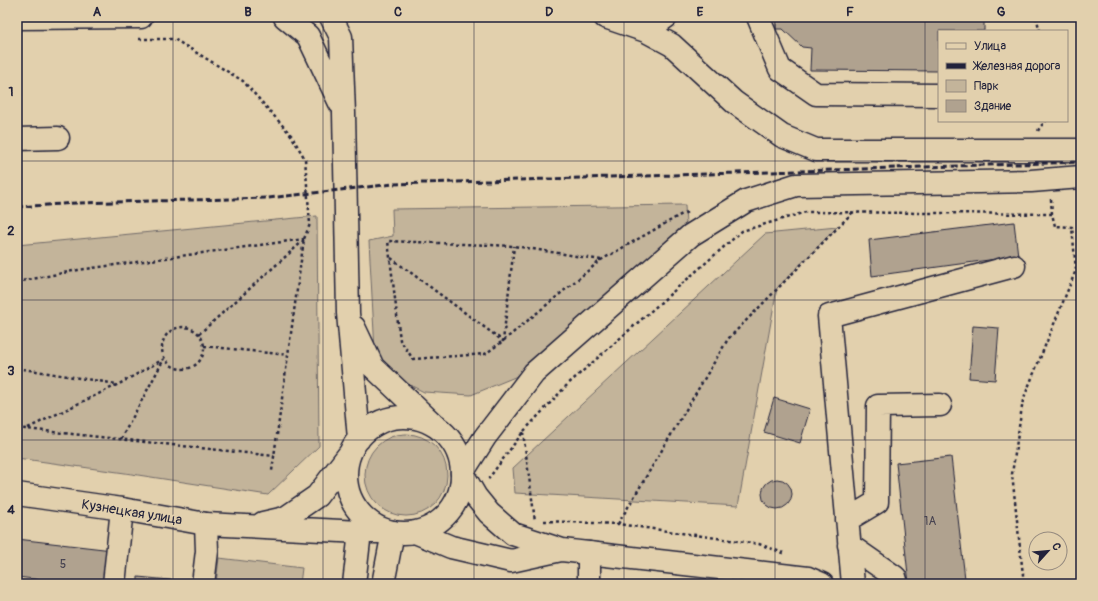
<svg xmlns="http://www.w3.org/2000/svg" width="1098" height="601" viewBox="0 0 1098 601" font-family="Pangolin,sans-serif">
<rect width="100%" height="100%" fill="#e2d0ad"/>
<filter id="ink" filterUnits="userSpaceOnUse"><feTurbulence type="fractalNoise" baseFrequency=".025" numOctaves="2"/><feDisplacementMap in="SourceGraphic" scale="8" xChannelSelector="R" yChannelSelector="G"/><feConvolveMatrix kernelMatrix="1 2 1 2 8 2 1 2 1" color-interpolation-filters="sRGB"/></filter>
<g filter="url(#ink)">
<!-- green -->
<path fill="#c3b49a" stroke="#726b6a" d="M685,205L686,225L515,377L471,395L424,392L394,377L375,351L369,241L393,236L392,209Z
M317,216L319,446L268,495L125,473L17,458V245Z
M837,227L777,288L738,506L515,493L513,468L765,234Z
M365 475a41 41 0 1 1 82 0a41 41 0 1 1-82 0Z
M219,558L302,568L300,584H216Z"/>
<!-- building -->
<path fill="#b0a28f" stroke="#22223b" d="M776,17H984V31H939V71L810,70L811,48L802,47L783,29H776Z
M1014,222L1018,256L872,276L869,240Z
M973,326L999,328L995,380L969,378Z
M774,398L810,409L800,443L764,432Z
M951,457L965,579L909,584L896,463Z
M762 494a15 15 0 1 1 30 0a15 15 0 1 1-30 0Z
M17,539L112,550L106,584H74L17,577Z
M138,577L191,582L190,584H138Z
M980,580L981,584H950Z"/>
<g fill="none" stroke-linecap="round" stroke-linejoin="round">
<defs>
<path id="minor" d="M605,17L646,31L672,45L734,102L782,136L816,150H1081
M758,17L780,69L816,94L939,95
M17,18L141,17
M646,31L666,17
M17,139L58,138
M462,473L485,437L534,373L691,235L746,201L796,185L1031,181L1081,177
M847,520L877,502L878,406L940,405
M849,545L895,577L897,584
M114,584L122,509
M203,584L207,551L206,524
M354,584L360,532
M383,584L393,532
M589,584V553
M853,584L829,316L1014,266"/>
<path id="major" d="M285,17L308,36L340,103
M331,17L341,37L344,113L348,313L359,439
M354,327L373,367L432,423
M346 475a58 58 0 1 1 116 0a58 58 0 1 1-116 0Z
M462,473L476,497L489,513L513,534L562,550L808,578L822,584
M17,494L122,509L206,524L360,532H393
M263,523L285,518L317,496L350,453
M415,532L451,547L511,561L561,550"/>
</defs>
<!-- minor casing -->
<use href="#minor" stroke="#22223b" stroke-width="25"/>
<!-- major casing -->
<use href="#major" stroke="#22223b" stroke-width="25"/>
<!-- path -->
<path stroke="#22223b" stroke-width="2.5" stroke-dasharray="3 3" stroke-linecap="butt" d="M1036,17L1040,31
M139,39H174L243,81L291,135L305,159L310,224L304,239L272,471
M1038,131L1040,127L1046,121
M1051,199L1052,214
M391,258L503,341L514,246
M601,260L514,246L388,241L400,340L413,359L485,354L503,341L601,260L682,214L688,212
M17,282L78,270L304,239
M162 348a21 21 0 1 1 42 0a21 21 0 1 1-42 0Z
M199,334L304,240
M204,346L288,355
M17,368L117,384
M17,428L274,456
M28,428L119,384L164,359
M523,432L535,521
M121,439L164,359
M490,479L489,478L523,432L568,384L742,231L806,212L1052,214L1055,226L1072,227L1076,270L1023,400L1012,474L1024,584
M544,521L618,524L759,544L786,554
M618,524L728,339L853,212"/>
<!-- minor -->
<use href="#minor" stroke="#e2d0ad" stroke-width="22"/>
<!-- major -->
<use href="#major" stroke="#e2d0ad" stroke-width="22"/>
<!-- rail -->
<path stroke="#22223b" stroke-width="3" stroke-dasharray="6 3" stroke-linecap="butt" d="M17,207L76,203L268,198L393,184L1081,162"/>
</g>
</g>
<!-- grid -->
<path fill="none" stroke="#22223b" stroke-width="1" stroke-opacity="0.55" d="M173,17V584M323,17V584M474,17V584M624,17V584M775,17V584M925,17V584M17,161H1081M17,300H1081M17,440H1081"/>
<g text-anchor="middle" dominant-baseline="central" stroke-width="3.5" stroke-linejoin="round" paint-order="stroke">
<!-- number labels -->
<g font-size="12" fill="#464250">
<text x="930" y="521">1А</text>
<text x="63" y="564">5</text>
</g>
<!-- street labels -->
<g font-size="14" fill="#22223b" stroke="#e2d0ad">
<text transform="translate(132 512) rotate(9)">Кузнецкая улица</text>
</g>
</g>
<!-- margin -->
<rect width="1098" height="601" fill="none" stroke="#e2d0ad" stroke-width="44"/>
<!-- legend -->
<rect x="938" y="30" width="130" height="92" fill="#e2d0ad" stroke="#958a7f"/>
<rect x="946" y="43" width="20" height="6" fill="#e2d0ad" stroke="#958a7f"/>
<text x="974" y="50" font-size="12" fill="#22223b">Улица</text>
<rect x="946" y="63" width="20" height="6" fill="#22223b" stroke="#958a7f"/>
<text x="974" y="70" font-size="12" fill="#22223b">Железная дорога</text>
<rect x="946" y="80" width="20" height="12" fill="#c3b49a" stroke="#958a7f"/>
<text x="974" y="90" font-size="12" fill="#22223b">Парк</text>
<rect x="946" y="100" width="20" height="12" fill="#b0a28f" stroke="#958a7f"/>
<text x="974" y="110" font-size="12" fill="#22223b">Здание</text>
<!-- north arrow -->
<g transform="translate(1048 551) rotate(63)"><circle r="19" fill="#e2d0ad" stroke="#958a7f"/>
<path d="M0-3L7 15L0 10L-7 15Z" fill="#22223b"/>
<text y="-6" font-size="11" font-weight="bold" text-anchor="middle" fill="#22223b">С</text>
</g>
<rect x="22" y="22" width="1054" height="557" fill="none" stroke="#22223b" stroke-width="1.5"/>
<g font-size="13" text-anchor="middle" font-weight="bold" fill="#22223b">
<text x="97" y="16">A</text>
<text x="248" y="16">B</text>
<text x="398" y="16">C</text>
<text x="549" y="16">D</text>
<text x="700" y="16">E</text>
<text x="850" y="16">F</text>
<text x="1001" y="16">G</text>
<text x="11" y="96">1</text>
<text x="11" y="235">2</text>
<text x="11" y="375">3</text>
<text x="11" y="514">4</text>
</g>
</svg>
